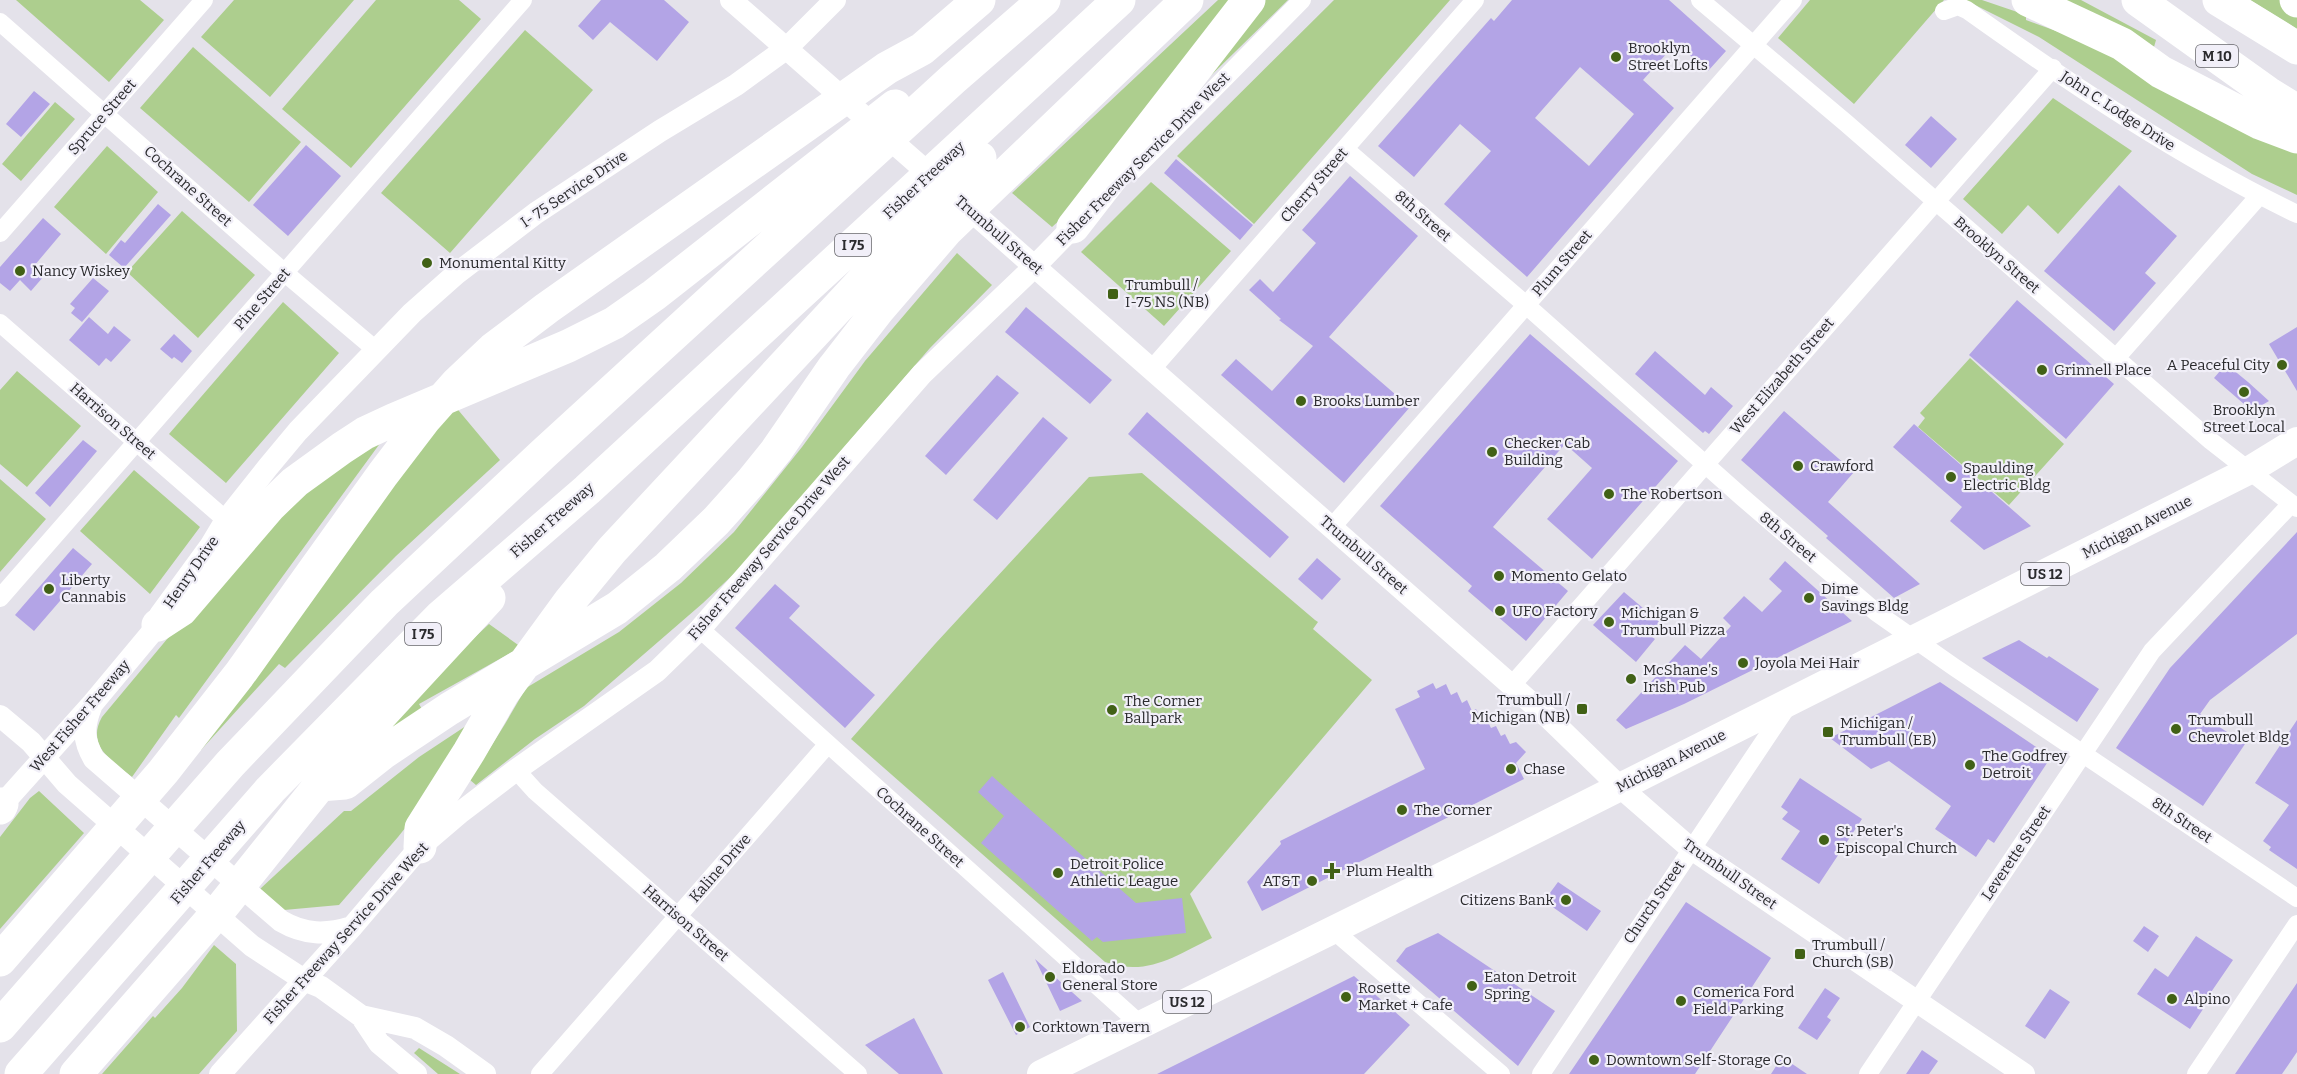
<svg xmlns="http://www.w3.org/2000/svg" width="2297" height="1074" viewBox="0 0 2297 1074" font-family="Bitter,serif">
<rect width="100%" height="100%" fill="#e4e2ea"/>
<!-- green -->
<path fill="#adce8e" d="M16,0H140L164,20L109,82Z
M234,0H354L270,97L201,37Z
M376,0H459L481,19L351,168L282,109Z
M1218,0H1235L1072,209L1052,227L1012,193Z
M1265,0H1288L1188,98Z
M1334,0H1450L1254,224L1177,156Z
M1810,0H1944L1854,104L1778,38Z
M1965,0H1982L2026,15V20L2081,40L2297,148V195L2252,174L2039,37Z
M2061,0H2081L2156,40L2154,47Z
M2250,0H2280L2297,14V29Z
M525,30L593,90L450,253L381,193Z
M193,47L301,142L249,202L140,108Z
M2053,98L2132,151L2058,234L2028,205L2002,234L1963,199Z
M55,102L75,119L21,181L2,164Z
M107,146L158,192L106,254L54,207Z
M1151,182L1231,251L1164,326L1081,252Z
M182,211L255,275L198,338L127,272Z
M957,253L992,285L930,348L739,569L703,603L584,706L535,739L476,785L470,780L505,724L526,688L619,632L681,583L734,532L802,447L865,361Z
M283,302L339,353L226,483L169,434Z
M1970,358L2064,444L2009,505L1918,427L1925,418L1920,413Z
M17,371L81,426L27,487L0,464V390Z
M454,405L500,460L396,556L285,668L279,664L201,750L196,745Z
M392,427L179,718L176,715L132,777C111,761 86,745 102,717L269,517Z
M134,470L200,527L150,594L80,531Z
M1142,473L1315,620L1318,622L1313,629L1372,680L1190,894L1212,938C1175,956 1147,977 1105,962L851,739L935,644L1089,477Z
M0,479L46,519L0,572Z
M489,624L521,647L419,704L423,711L389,732L405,702Z
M481,716L437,788L398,837L339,905L284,910L260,889L344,811H351L419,757Z
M39,791L84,833L0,929V837L30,798Z
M214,945L236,964L237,1031L199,1074H102L153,1016L155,1018L182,988Z
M419,1048L460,1074H438L414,1053Z"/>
<!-- building -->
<path fill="#b3a4e6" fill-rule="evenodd" d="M601,0H664L689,22L657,61L610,22L593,40L578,26Z
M1512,0H1669L1726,51L1708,71L1676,43L1643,80L1674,108L1527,277L1444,204L1491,151L1460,124L1414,177L1378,146L1491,18L1494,21ZM1580,67L1634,114L1589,166L1535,118Z
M34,91L50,104L21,137L6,124Z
M1931,116L1957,139L1931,168L1905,145Z
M306,145L341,176L288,236L253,205Z
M1176,159L1253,225L1240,240L1164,173Z
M1350,176L1418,236L1329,337L1410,407L1344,483L1221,375L1236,359L1272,391L1313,346L1279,320L1281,319L1249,290L1260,279L1273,292L1316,243L1302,230Z
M2119,185L2177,236L2145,273L2156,283L2114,331L2044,271Z
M158,204L171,215L124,268L109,255L121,240L125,243Z
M43,218L61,234L34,266L44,276L31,291L20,280L10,291L0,283V267Z
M93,278L109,291L82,322L71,313L75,308L70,304Z
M2017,300L2114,384L2066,439L1969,355Z
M1026,307L1112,380L1090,404L1005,332Z
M89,317L108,334L114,326L131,340L111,362L106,358L99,366L69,340Z
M2297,327V391L2269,344Z
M174,334L192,351L182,363L174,357L172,359L160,349Z
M1530,334L1678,461L1592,559L1547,519L1592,468L1565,444L1493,527L1568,591L1526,641L1468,591L1472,586L1380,506Z
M1655,351L1705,395L1711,387L1733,406L1709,434L1705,431L1703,433L1635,374Z
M2226,364L2248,382L2269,401L2252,411L2214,378Z
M997,375L1019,393L946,475L925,456Z
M1784,411L1854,472L1828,502L1920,584L1894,598L1826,538L1828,536L1741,460Z
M1147,412L1289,537L1270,558L1128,434Z
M1043,417L1068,438L997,520L973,500Z
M1914,424L2031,526L1984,550L1950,521L1962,507L1893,447Z
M83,440L97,451L50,507L35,493Z
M2297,532V634L2210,700L2200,714L2245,744L2203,806L2116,748L2170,668Z
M73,548L92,564L34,631L15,615Z
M1317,558L1341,579L1322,600L1298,579Z
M1785,561L1852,621L1684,704L1626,729L1616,720L1685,645L1701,659L1731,626L1723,618L1744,596L1762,612L1782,591L1769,579Z
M775,584L800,606L789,618L875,695L845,728L735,628Z
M1624,592L1663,625L1652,637L1655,639L1636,662L1593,625Z
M2019,640L2047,658L2049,656L2099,689L2077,722L1982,658Z
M1940,682L2051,757L1994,843L1988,839L1976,857L1935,829L1951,806L1889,761L1871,769L1830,738Z
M1433,683L1436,689L1446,684L1451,695L1457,692L1462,703L1467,700L1472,711L1476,709L1482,720L1486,718L1491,728L1496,726L1501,736L1505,734L1510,744L1516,742L1526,752L1516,763L1524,779L1262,911L1247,882L1281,844L1280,841L1425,769L1395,709L1420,697L1417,691Z
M2297,720V869L2269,850L2271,847L2263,841L2289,805L2255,783Z
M992,776L1136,903L1182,898L1186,933L1103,942L1097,937L1092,941L981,843L1004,816L978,792Z
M1800,778L1862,819L1819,884L1781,859L1800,831L1782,819L1788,812L1781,807Z
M1558,882L1601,911L1587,931L1544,901Z
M1686,902L1771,958L1695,1074H1569Z
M2144,926L2159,936L2148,952L2133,941Z
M1438,933L1555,1011L1518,1066L1396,961L1406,948Z
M2196,936L2233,960L2205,1001L2207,1003L2190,1029L2137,994L2155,968L2168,977Z
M1035,959L1082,1001L1060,1011Z
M1003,972L1030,1027L1016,1035L988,980Z
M1354,976L1410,1025L1364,1074H1157Z
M2297,983V1052L2282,1074H2235Z
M1825,988L1840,998L1827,1017L1831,1020L1817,1040L1798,1028Z
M2050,989L2070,1002L2045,1039L2025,1026Z
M914,1018L943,1074H899L865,1045Z
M1922,1050L1938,1061L1929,1074H1906Z
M1782,1057L1807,1074H1771Z"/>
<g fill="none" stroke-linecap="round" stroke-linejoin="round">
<!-- minor -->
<path stroke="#fff" stroke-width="18" d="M1700,0L1846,123L2211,441L2297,508
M1944,11L1958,6L1967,10C2072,85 2181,158 2297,214
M0,22L285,273L376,350
M1345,149L1526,305L1742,497L1877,613L1954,667L2297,898
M1133,171L1302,0
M0,233L204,0
M0,323L226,520
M2116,358L2259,196
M1151,370L1475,0
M1332,527L1793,0
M0,598L523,0
M700,629L1141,1025
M1512,685L2053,68
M516,770L535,791L858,1074
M1333,930L1501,1074
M540,1074L828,744
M1541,1074L1787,707
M1868,1074L2152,651L2291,504
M2196,1074L2297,924"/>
<!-- tertiary -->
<path stroke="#fff" stroke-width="22" d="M731,0L1551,720L1620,787L1690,848L2024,1074
M91,707C83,727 83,740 94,759L281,921C305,935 326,935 352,927
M0,716L31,742L67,784L252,946L304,980L321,987L361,1016L379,1043L416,1074
M0,807L93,703L158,625L160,615L211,545L226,520L268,467L298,431L412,313L456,274L536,213L660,131L736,85L787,48L835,0
M361,1016L415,1028L446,1046L485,1074
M220,1074L352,927L420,847L461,812L516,770L657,671L700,629L922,374L1035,266L1073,227"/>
<!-- primary -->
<path stroke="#fff" stroke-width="28" d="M1041,1074L1497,849L2248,471L2297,441"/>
<!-- motorway -->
<path stroke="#fff" stroke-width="33" d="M2028,0L2122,44L2161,72L2260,123L2297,137
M2138,0L2268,93L2297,111
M2219,0L2297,48
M2296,0L2297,1
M1073,227L1249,0
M158,625L181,610L270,506L295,482L342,448L365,433L393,420L568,346L614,323L654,295L895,106
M319,785L345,783L383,753L449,709L617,608L668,567L716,521L751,482L776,451L834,367L879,309L947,230L1187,0
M0,808L2,804
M420,847L421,828L469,752L503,693L570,601L612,550L953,184L980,158
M0,960L163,772L239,675L383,474L425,419L457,383L493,349L547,308L887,68L922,49L979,0
M0,1026L230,764L384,603L543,454L953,79L1044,0
M21,1074L270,790L440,617L587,490L1119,0
M76,1074L222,907L344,755L489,598"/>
</g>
<!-- markers -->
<g fill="#416116" stroke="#f1eff8" stroke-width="2">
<circle cx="1616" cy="57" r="6"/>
<circle cx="427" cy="263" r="6"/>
<circle cx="20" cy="271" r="6"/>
<rect x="1107" y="288" width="12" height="12" rx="3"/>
<circle cx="2282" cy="365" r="6"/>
<circle cx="2042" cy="370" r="6"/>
<circle cx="2244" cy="392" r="6"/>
<circle cx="1301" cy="401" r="6"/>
<circle cx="1492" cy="452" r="6"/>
<circle cx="1798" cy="466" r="6"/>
<circle cx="1951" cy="477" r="6"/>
<circle cx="1609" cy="494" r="6"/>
<circle cx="1499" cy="576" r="6"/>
<circle cx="49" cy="589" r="6"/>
<circle cx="1809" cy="598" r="6"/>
<circle cx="1500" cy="611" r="6"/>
<circle cx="1609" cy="622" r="6"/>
<circle cx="1743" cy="663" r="6"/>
<circle cx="1631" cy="679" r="6"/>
<rect x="1576" y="703" width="12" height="12" rx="3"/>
<circle cx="1112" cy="710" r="6"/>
<circle cx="2176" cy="729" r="6"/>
<rect x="1822" y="726" width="12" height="12" rx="3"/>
<circle cx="1970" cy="765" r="6"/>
<circle cx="1511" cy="769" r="6"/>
<circle cx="1402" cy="810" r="6"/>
<circle cx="1824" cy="840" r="6"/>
<path d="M1329 862h6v6h6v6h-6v6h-6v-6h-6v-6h6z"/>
<circle cx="1058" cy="873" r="6"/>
<circle cx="1312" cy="881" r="6"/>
<circle cx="1566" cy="900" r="6"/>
<rect x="1794" y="948" width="12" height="12" rx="3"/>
<circle cx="1050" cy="977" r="6"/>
<circle cx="1472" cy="986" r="6"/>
<circle cx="1346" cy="997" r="6"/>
<circle cx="2172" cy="999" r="6"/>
<circle cx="1681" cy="1001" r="6"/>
<circle cx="1020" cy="1027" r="6"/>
<circle cx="1594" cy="1060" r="6"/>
</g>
<g text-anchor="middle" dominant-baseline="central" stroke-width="4.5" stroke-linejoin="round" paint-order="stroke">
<!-- shield labels -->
<g fill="#f1eff8" stroke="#66666b" stroke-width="1.5">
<rect x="2196" y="45" width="42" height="22" rx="4.5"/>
<rect x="835" y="234" width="36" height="22" rx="4.5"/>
<rect x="2021" y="563" width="48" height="22" rx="4.5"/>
<rect x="405" y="623" width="36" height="22" rx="4.5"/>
<rect x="1163" y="991" width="48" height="22" rx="4.5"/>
</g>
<g font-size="14" font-weight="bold" fill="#2b2b2e">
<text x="2217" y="56">M 10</text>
<text x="853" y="245">I 75</text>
<text x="2045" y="574">US 12</text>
<text x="423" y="634">I 75</text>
<text x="1187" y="1002">US 12</text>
</g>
<!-- poi labels -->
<g font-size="15" fill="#2b2b2e" stroke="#f1eff8" text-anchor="start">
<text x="1628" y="48">Brooklyn<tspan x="1628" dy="17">Street Lofts</tspan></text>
<text x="439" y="263">Monumental Kitty</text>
<text x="32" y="271">Nancy Wiskey</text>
<text x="1125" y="285">Trumbull /<tspan x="1125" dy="17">I-75 NS (NB)</tspan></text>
<text x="2270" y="365" text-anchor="end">A Peaceful City</text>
<text x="2054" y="370">Grinnell Place</text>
<text x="1313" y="401">Brooks Lumber</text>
<text x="2244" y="410" text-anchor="middle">Brooklyn<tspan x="2244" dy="17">Street Local</tspan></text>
<text x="1504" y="443">Checker Cab<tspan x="1504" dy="17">Building</tspan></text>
<text x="1810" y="466">Crawford</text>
<text x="1963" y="468">Spaulding<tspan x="1963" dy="17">Electric Bldg</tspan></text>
<text x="1621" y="494">The Robertson</text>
<text x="1511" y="576">Momento Gelato</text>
<text x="61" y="580">Liberty<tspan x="61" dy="17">Cannabis</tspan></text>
<text x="1821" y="589">Dime<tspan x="1821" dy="17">Savings Bldg</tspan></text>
<text x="1512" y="611">UFO Factory</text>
<text x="1621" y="613">Michigan &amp;<tspan x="1621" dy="17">Trumbull Pizza</tspan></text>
<text x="1755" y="663">Joyola Mei Hair</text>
<text x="1643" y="670">McShane's<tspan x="1643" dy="17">Irish Pub</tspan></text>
<text x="1570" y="700" text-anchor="end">Trumbull /<tspan x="1570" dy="17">Michigan (NB)</tspan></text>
<text x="1124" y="701">The Corner<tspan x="1124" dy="17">Ballpark</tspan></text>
<text x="2188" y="720">Trumbull<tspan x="2188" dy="17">Chevrolet Bldg</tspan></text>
<text x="1840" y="723">Michigan /<tspan x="1840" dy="17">Trumbull (EB)</tspan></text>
<text x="1982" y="756">The Godfrey<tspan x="1982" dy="17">Detroit</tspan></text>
<text x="1523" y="769">Chase</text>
<text x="1414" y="810">The Corner</text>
<text x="1836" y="831">St. Peter's<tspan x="1836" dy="17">Episcopal Church</tspan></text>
<text x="1070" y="864">Detroit Police<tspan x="1070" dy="17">Athletic League</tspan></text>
<text x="1346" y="871">Plum Health</text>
<text x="1300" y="881" text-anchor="end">AT&amp;T</text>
<text x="1554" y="900" text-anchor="end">Citizens Bank</text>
<text x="1812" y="945">Trumbull /<tspan x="1812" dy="17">Church (SB)</tspan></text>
<text x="1062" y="968">Eldorado<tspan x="1062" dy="17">General Store</tspan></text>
<text x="1484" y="977">Eaton Detroit<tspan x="1484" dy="17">Spring</tspan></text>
<text x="1358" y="988">Rosette<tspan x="1358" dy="17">Market + Cafe</tspan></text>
<text x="1693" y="992">Comerica Ford<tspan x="1693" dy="17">Field Parking</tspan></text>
<text x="2184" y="999">Alpino</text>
<text x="1032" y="1027">Corktown Tavern</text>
<text x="1606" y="1060">Downtown Self-Storage Co</text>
</g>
<!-- street labels -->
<g font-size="15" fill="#2b2b2e" stroke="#f1eff8">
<text transform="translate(2118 111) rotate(33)">John C. Lodge Drive</text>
<text transform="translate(102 117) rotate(-49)">Spruce Street</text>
<text transform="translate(1143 159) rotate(-45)">Fisher Freeway Service Drive West</text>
<text transform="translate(924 180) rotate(-43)">Fisher Freeway</text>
<text transform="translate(1314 185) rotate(-49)">Cherry Street</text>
<text transform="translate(188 186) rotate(42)">Cochrane Street</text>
<text transform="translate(574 189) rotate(-34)">I- 75 Service Drive</text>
<text transform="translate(1423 216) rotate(41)">8th Street</text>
<text transform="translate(999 235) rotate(41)">Trumbull Street</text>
<text transform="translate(1997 255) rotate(41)">Brooklyn Street</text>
<text transform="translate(1562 263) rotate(-49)">Plum Street</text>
<text transform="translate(262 299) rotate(-49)">Pine Street</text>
<text transform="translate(1782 376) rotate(-49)">West Elizabeth Street</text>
<text transform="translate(113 421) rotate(41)">Harrison Street</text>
<text transform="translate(552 520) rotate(-41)">Fisher Freeway</text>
<text transform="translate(2137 527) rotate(-27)">Michigan Avenue</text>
<text transform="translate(1788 537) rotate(40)">8th Street</text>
<text transform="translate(769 548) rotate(-49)">Fisher Freeway Service Drive West</text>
<text transform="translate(1364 555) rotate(41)">Trumbull Street</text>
<text transform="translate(191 572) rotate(-55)">Henry Drive</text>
<text transform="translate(80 716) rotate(-49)">West Fisher Freeway</text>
<text transform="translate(1671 761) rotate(-27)">Michigan Avenue</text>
<text transform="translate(2182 820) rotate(34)">8th Street</text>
<text transform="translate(920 827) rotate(42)">Cochrane Street</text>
<text transform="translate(2016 853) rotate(-56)">Leverette Street</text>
<text transform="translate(208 862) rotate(-49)">Fisher Freeway</text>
<text transform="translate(720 868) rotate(-49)">Kaline Drive</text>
<text transform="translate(1730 874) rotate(35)">Trumbull Street</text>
<text transform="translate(1654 902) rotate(-56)">Church Street</text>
<text transform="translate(686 923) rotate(41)">Harrison Street</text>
<text transform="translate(346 933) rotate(-48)">Fisher Freeway Service Drive West</text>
</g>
</g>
</svg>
